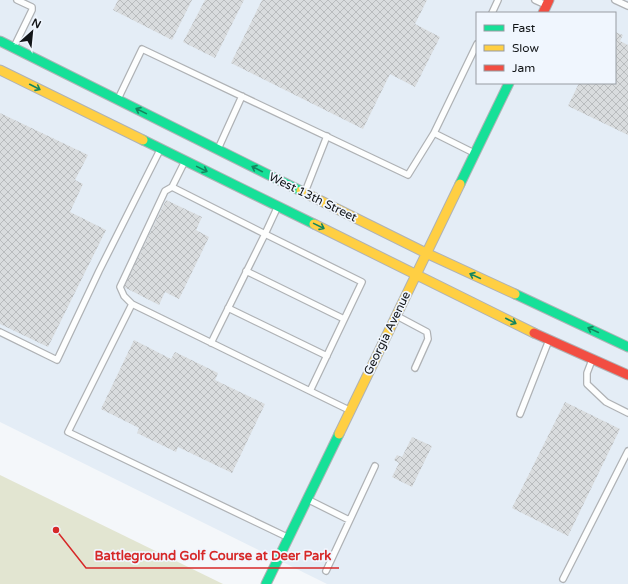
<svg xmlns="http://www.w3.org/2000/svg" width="628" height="584" viewBox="0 0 628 584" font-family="'Varela Round',sans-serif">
<defs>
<pattern id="building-cross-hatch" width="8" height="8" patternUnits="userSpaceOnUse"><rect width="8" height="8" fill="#d9dcde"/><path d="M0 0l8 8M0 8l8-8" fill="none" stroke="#b9bcbe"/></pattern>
</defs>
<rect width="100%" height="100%" fill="#f4f7fa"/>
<!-- built -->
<path fill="#e4edf6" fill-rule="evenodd" d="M0,0H628V584H327L0,422ZM477,13H615V83H477Z"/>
<!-- grass -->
<path fill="#e2e5d1" d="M0,475L223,584H0Z"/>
<!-- building -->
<path fill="url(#building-cross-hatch)" d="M118,0H192L172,40L113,10Z
M205,0H244L215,58L183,42Z
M262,0H427L415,24L440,37L415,87L390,74L363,129L231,63Z
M615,32L623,35L620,41L628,45V135L568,106L579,83H615Z
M0,113L88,155L75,180L83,184L70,212L106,230L48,347L0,324Z
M166,200L202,217L196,230L209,237L179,299L165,292L159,305L124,287Z
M134,340L171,359L175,352L218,373L215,380L265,404L232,473L178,447L176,452L137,433L139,428L101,409Z
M565,402L620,429L568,536L512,508Z
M412,437L432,446L412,487L392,477L399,463L394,460L397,455L402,457Z"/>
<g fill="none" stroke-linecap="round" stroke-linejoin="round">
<defs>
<path id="lane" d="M535,0L546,5
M615,0L628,6
M492,13L498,0
M14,47L32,10V7L17,0
M118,99L142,49L408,175L434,133
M218,149L242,96
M474,153L434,133L477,44
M172,187L185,161
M305,192L327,136
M278,206L265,234L362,282L310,391L349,410
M246,271L344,319
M132,304L68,432L287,537
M228,308L327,356
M397,316L427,332L428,339L415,368
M0,332L57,360L99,271L160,150
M211,343L265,234L172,187L165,191L120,287L124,296L132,304L310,391
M592,360L587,373V384L606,402L628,413
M520,414L549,340
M307,499L349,520
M326,571L375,466
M563,579L628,451"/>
<path id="fast" d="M0,41L301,191
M143,140L314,224
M460,184L509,83
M515,294L628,347
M266,584L339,434"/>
<path id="slow" d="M0,70L143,140
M301,191L426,253L515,294
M314,224L534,333
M339,434L460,184"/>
<path id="jam" d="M543,13L549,0
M534,333L628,375"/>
</defs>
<!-- lane casing -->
<use href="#lane" stroke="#afb2b5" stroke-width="8"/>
<!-- fast casing -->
<use href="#fast" stroke="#afb2b5" stroke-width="11"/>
<!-- slow casing -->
<use href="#slow" stroke="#afb2b5" stroke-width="11"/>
<!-- jam casing -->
<use href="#jam" stroke="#afb2b5" stroke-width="11"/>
<!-- lane -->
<use href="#lane" stroke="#fdfefe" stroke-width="5.5"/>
<!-- fast -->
<use href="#fast" stroke="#16e098" stroke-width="9"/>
<!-- slow -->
<use href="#slow" stroke="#ffcf43" stroke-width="9"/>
<!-- jam -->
<use href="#jam" stroke="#f24e42" stroke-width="9"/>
</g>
<!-- one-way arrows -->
<defs><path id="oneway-shaft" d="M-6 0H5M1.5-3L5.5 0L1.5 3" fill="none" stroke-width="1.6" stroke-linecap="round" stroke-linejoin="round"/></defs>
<g stroke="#14855e">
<use href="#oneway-shaft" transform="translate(35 87) rotate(27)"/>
<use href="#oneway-shaft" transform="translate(141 111) rotate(-154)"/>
<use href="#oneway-shaft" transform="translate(202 169) rotate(26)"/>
<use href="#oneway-shaft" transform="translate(257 169) rotate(-153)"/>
<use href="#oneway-shaft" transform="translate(319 226) rotate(26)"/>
<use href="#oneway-shaft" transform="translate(475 276) rotate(-155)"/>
<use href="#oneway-shaft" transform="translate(511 321) rotate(27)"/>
<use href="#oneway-shaft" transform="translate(593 330) rotate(-155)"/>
</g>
<g text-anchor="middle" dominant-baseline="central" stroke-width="3.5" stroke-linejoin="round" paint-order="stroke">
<!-- street labels -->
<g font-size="12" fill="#121518" stroke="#f0f6fe">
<text transform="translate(313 197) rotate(26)">West 13th Street</text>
<text transform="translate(387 333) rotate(-64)">Georgia Avenue</text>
</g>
</g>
<!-- callouts -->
<path fill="none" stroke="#d62828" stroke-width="1.5" d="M56 530L86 568H339"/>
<circle fill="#d62828" stroke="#f0f6fe" stroke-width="1.5" cx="56" cy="530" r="4"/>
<g font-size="13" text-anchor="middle" font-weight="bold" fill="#d62828" stroke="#f0f6fe" stroke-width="3.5" stroke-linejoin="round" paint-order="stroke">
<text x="213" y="560">Battleground Golf Course at Deer Park</text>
</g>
<!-- legend -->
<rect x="476" y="12" width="140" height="72" fill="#f0f6fe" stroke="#979ca2"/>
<rect x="484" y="25" width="20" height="6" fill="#16e098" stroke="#979ca2"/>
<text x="512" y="32" font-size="12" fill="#121518">Fast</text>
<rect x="484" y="45" width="20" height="6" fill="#ffcf43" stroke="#979ca2"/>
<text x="512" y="52" font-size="12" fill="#121518">Slow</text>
<rect x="484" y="65" width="20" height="6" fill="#f24e42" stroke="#979ca2"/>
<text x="512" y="72" font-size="12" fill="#121518">Jam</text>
<!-- north arrow -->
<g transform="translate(32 32) rotate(27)" stroke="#f0f6fe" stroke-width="3" paint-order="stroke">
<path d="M0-3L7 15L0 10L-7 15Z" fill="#121518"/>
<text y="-6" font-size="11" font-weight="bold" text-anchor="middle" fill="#121518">N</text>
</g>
</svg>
